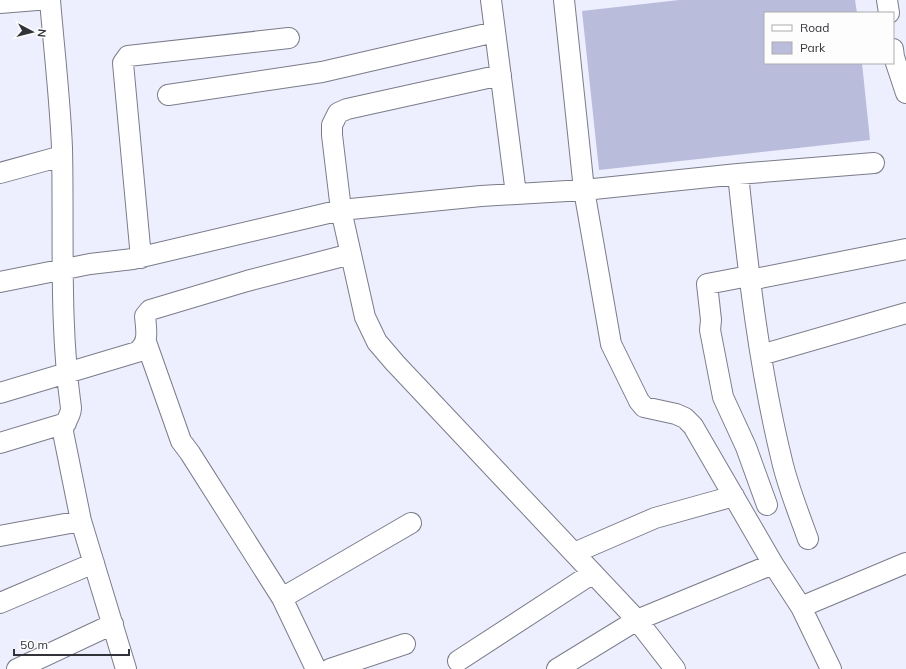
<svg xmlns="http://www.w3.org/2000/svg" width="906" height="669" viewBox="0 0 906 669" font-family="Mulish,sans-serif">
<rect width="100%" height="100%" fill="#edeefe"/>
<!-- green -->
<path fill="#babcdc" d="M679,0H855L857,13H765V63H862L870,140L599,170L582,11Z"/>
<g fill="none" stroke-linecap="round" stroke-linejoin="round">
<defs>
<path id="minor" d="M50,0C54,49 60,99 62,148C64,235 59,322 71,408C71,417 63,423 63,432L81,521L126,669
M491,0L516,194
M564,0L584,190L611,344L639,401L644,407L676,414L685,418L693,426L773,564L801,607L831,669
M887,0L889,13
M0,3L37,0
M893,49L894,57L906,93
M501,75L347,109L338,113L332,125V135L341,210L365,317L377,342L395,363L637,620L675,669
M168,95L322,72L495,32
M0,173L62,156
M738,174C748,270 759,367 782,461C788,487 799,514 808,539
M141,258L123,63L128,56L289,38
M749,276L707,284L711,320L710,330L723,397L746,447L767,505
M750,280L906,249
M0,282L90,264L133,259L341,210L481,196L584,190L738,174L874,163
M146,342L181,441L190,453L282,598L316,669
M761,355L906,313
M0,393L137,352C150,343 146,329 145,316L150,310L247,281L351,254
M0,443L66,423
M0,536L81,521
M574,553L655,518L734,496
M282,598L411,523
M0,603L94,563
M801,607L906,563
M458,661L593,573
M17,669L113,624
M330,669L405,644
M557,669L637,620L773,564"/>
</defs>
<!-- minor casing -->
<use href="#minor" stroke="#7b7c8a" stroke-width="22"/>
<!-- minor -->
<use href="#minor" stroke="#fff" stroke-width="20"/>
</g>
<!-- legend -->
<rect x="764" y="12" width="130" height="52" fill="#fdfdfd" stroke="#acacaf"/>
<rect x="772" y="25" width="20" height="6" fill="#ffffff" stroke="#acacaf"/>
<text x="800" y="32" font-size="12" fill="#323339">Road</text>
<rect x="772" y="42" width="20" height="12" fill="#babcdc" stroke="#acacaf"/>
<text x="800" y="52" font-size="12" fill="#323339">Park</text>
<!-- north arrow -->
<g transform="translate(32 32) rotate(97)" stroke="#fdfdfd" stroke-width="3" paint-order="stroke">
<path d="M0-3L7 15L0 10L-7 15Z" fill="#323339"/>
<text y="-6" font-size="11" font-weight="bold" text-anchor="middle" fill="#323339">N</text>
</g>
<!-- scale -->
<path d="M14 649v6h115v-6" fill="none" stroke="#323339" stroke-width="2"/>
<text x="20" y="649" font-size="12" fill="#323339" stroke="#fdfdfd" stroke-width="3" paint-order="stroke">50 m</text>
</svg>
